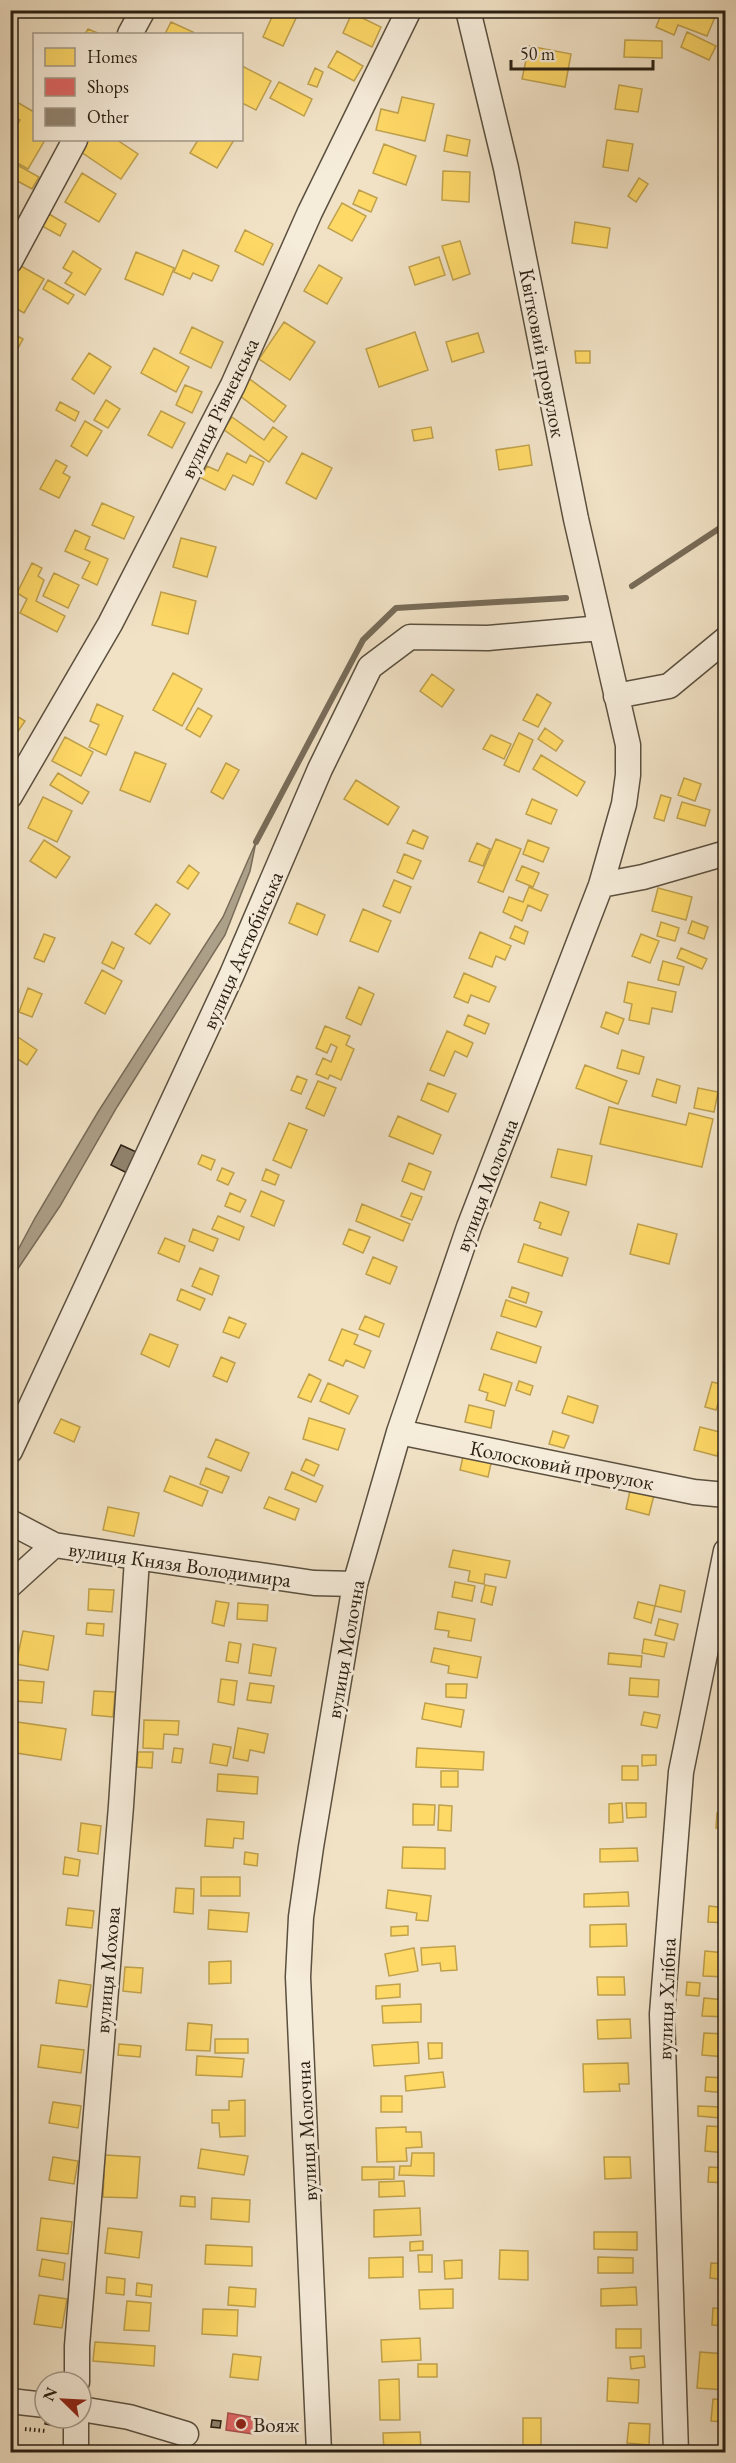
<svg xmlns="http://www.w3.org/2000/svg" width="736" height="2463" viewBox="0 0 736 2463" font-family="'EB Garamond',serif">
<rect width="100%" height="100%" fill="#f1e2c6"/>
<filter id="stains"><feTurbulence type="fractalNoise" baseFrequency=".00333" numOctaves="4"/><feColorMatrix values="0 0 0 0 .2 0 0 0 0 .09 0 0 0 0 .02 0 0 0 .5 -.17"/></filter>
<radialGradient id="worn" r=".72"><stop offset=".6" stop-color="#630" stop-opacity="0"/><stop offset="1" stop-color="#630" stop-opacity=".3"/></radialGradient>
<!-- water -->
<path fill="#ada089" stroke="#786c59" stroke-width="1.5" d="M256,842L250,871L225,935L117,1107L60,1206L11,1279V1263L35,1218L98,1112L223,917Z"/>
<!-- homes -->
<path fill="#ffd966" stroke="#bfa14d" stroke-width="1.5" d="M10,10L18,12L10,25Z
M275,10H285L297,16L283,46L263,37Z
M623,10H639L636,17Z
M663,10H718L707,36L678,25L674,35L656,27Z
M352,13L381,27L372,47L343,33Z
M171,22L193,32L192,34H165Z
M88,29L100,34H85Z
M687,32L716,46L709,60L681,47Z
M625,40L662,41V58L624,57Z
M10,43L17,46L11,56L17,59L10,71Z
M529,46L571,54L565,87L522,79Z
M337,51L363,66L354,81L328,67Z
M242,66L271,81L256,110L242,103Z
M315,68L323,72L317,87L308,84Z
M279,82L312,99L304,116L270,98Z
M619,85L642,89L638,112L615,109Z
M402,97L434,104L425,141L376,130L381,109L398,113Z
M10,98L34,112V140H45L28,169L10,159V136L20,120L10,114Z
M447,135L470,140L467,156L444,151Z
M89,140H117L138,154L121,179L81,152Z
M198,140H234L217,168L190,153Z
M607,140L633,144L628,171L603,167Z
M384,144L416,156L406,185L373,173Z
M10,161L39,177L32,189L10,177Z
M443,171L470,172L469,202L442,200Z
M82,173L116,194L99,222L65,202Z
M639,178L648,184L636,202L628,196Z
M10,184L18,188L10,202Z
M359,190L377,198L371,212L353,204Z
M342,203L366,216L352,241L328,228Z
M49,214L66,224L60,236L42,226Z
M575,222L610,228L607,248L572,243Z
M245,230L273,244L263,265L235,251Z
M460,241L470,274L453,280L442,246Z
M183,250L219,266L212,281L193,273L190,279L174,272Z
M73,251L101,269L85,295L65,283L72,273L63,268Z
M136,252L174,268L163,295L125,279Z
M439,257L445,275L415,285L409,267Z
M319,265L342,278L327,304L304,291Z
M21,266L44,279L24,313L10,305V284Z
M48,280L74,295L68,304L43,289Z
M284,322L315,342L290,380L259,359Z
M192,327L223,342L211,368L180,353Z
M10,332L23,339L18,348L10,344Z
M415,332L428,370L379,387L366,349Z
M478,333L484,352L452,362L446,342Z
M154,348L189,367L176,392L141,373Z
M575,351H590V363H576Z
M89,353L111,367L94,394L72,379Z
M247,377L286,406L274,422L235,392Z
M185,385L202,392L192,413L176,405Z
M106,400L120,409L108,428L94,420Z
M60,402L79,412L75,421L56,410Z
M161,411L185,423L172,448L148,435Z
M232,417L264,440L273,427L287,437L269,462L223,429Z
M85,421L102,431L87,456L71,446Z
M431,427L433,438L414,441L412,430Z
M529,445L532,465L499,470L496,450Z
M227,453L246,463L250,455L264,462L253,485L233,475L225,490L201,478L207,466L218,471Z
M302,453L332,468L316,499L286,483Z
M56,460L67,466L63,473L70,477L59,498L40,489Z
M102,503L134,517L124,539L92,525Z
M75,530L90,537L85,549L108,559L97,585L82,578L90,562L65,551Z
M181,538L216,547L207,577L173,567Z
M32,563L42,568L38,576L44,580L36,601L65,616L57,632L20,613L27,599L17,593Z
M54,573L79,585L68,608L43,596Z
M161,592L196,601L188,634L152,625Z
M173,673L202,689L182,726L153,710Z
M432,674L454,690L442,707L420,691Z
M537,694L551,703L538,727L523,720Z
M97,704L123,716L106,755L89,747L99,725L90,721Z
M198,708L212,716L200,737L186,729Z
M10,712L25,721L10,743Z
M545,728L563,741L556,751L538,739Z
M519,733L533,740L519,772L504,765Z
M491,735L511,744L504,759L483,749Z
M65,737L93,752L81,776L52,761Z
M135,752L166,764L150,802L120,790Z
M541,755L585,782L577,796L533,769Z
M226,763L239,770L223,799L211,792Z
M58,773L89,792L82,804L50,785Z
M684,778L701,784L695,801L678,795Z
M356,780L399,807L388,825L344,799Z
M661,795L671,798L664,821L654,818Z
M43,797L72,811L57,842L28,828Z
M532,799L557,810L551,824L526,814Z
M682,802L710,810L705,826L677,818Z
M413,830L428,837L423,849L407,843Z
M496,839L521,849L503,892L478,882Z
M44,840L70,857L56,878L30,861Z
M528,840L549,848L543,862L523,854Z
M477,843L490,849L483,866L469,861Z
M404,854L421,861L413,879L397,872Z
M189,865L199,873L188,889L177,882Z
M522,866L539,873L533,887L516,880Z
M394,880L411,887L400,913L383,906Z
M529,887L548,895L541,911L528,905L522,921L503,912L509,897L523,902Z
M658,888L692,897L686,920L652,911Z
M297,903L325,915L317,935L289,923Z
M156,904L170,914L150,944L135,934Z
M363,909L391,921L378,952L350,941Z
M692,921L708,927L704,939L688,933Z
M661,922L679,928L675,941L657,936Z
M515,926L528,932L524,944L510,938Z
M480,932L511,946L505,960L496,956L492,967L469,958Z
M44,934L55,938L44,962L34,958Z
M641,934L659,941L650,963L632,956Z
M112,942L124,948L114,969L102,963Z
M681,948L707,959L702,969L677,958Z
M663,961L684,967L679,985L658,980Z
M102,970L122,981L105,1014L85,1003Z
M464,973L496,987L489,1002L471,995L468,1003L454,997Z
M628,982L676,992L672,1012L652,1008L649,1024L629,1020L632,1004L624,1002Z
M359,987L374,994L361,1025L346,1018Z
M28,988L42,994L32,1017L19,1012Z
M606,1012L624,1019L618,1034L601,1027Z
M468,1015L489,1024L485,1034L464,1025Z
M325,1026L350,1036L346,1045L354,1049L341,1080L330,1075L328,1079L316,1074L323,1058L331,1062L337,1047L331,1044L327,1053L316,1048Z
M447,1031L473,1043L467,1057L455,1051L444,1076L430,1070Z
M15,1035L37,1050L27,1065L10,1054V1042Z
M622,1050L644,1057L639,1074L617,1068Z
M585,1065L627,1081L618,1104L576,1088Z
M297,1076L307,1080L301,1094L291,1090Z
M657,1079L680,1086L676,1103L652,1096Z
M318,1081L336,1088L324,1116L306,1108Z
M428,1083L456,1094L448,1112L421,1100Z
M698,1088L718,1092L714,1112L694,1108Z
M609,1107L686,1125L689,1113L713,1119L702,1167L600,1144Z
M398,1116L441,1135L433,1154L389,1136Z
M289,1123L307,1130L291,1168L273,1160Z
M558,1149L592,1156L586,1185L551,1177Z
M202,1155L215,1160L211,1170L198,1164Z
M409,1163L431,1172L424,1190L402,1181Z
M222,1168L234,1173L228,1185L217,1180Z
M266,1169L279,1175L275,1185L262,1180Z
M261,1191L284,1201L274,1226L251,1216Z
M230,1193L246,1200L240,1212L225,1206Z
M411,1193L422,1197L412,1220L401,1216Z
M540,1202L569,1212L561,1235L539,1228L541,1223L534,1220Z
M362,1204L410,1224L403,1241L356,1221Z
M218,1216L244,1227L239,1240L212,1229Z
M638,1224L677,1234L669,1264L630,1254Z
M193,1229L218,1239L213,1251L189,1241Z
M349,1229L370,1237L363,1253L343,1244Z
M165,1238L185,1246L179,1262L158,1253Z
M524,1244L568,1258L562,1276L518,1262Z
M373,1257L397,1267L390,1284L366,1274Z
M200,1268L219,1276L212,1295L192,1286Z
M512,1287L529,1293L526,1303L509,1297Z
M181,1289L205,1299L200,1310L177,1300Z
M506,1300L542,1312L536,1327L501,1316Z
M365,1316L384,1324L379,1337L359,1329Z
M229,1317L246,1324L239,1338L223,1332Z
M342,1329L358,1335L354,1344L371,1351L364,1368L346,1360L343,1366L329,1360Z
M497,1332L541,1347L536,1363L491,1349Z
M150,1334L178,1345L169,1367L141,1354Z
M221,1357L235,1363L227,1382L213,1376Z
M309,1374L321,1380L311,1402L298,1397Z
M484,1374L512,1383L505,1406L486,1400L488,1393L479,1390Z
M519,1381L533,1386L530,1395L516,1390Z
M712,1382L726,1385V1403L719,1401L716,1410L705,1407Z
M328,1383L358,1396L349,1414L320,1401Z
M568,1396L598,1406L593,1423L562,1413Z
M469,1405L494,1411L491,1428L465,1422Z
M309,1418L345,1429L338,1450L303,1439Z
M61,1419L80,1427L74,1442L54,1433Z
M700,1427L724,1433L717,1456L694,1450Z
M553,1431L569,1436L564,1448L549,1444Z
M216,1439L249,1453L241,1471L208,1457Z
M464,1452L492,1459L488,1477L460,1470Z
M306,1459L319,1465L314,1476L301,1470Z
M206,1468L229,1477L222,1493L200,1484Z
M292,1472L323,1486L316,1502L285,1489Z
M170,1476L208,1491L202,1506L164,1491Z
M631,1486L655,1491L649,1515L626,1509Z
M269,1497L299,1509L295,1520L264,1508Z
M108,1507L139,1513L134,1536L103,1530Z
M453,1550L510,1561L506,1578L485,1574L484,1584L468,1581L470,1571L449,1567Z
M455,1582L475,1586L472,1601L452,1597Z
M485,1585L496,1587L492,1605L481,1602Z
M660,1585L685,1591L681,1612L655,1606Z
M89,1589L114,1590L112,1612L88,1610Z
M216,1601L229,1603L224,1626L212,1623Z
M638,1602L655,1606L651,1623L634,1618Z
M238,1603L268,1605L267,1621L237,1619Z
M438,1612L475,1619L471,1641L448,1637L449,1631L435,1629Z
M659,1619L678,1624L674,1640L655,1635Z
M87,1623L104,1624L103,1636L86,1634Z
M23,1631L54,1636L48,1670L16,1664Z
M644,1639L667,1643L664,1657L642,1653Z
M229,1642L241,1644L238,1663L226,1661Z
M253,1644L276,1648L271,1676L249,1673Z
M434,1648L481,1657L477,1678L448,1673L449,1666L431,1662Z
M609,1653L642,1656L641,1667L608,1664Z
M630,1678L659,1680L658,1697L629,1695Z
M221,1679L237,1681L234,1705L218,1702Z
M17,1680L44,1682L42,1703L15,1701Z
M250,1683L274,1686L271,1703L247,1700Z
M446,1684H467L466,1698L446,1697Z
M720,1689L726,1690V1713H719Z
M94,1691L115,1692L113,1717L92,1715Z
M425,1703L464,1710L461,1727L422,1719Z
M644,1712L660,1715L657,1728L641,1725Z
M144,1720L179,1721L178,1735L164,1734L163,1749L143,1748Z
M10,1721L66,1729L61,1760L10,1752Z
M238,1728L268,1734L264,1753L250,1750L248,1761L233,1758Z
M213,1744L231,1747L227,1766L210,1763Z
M174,1748L183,1749L181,1763L172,1762Z
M417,1748L484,1752L483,1770L416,1767Z
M138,1752H153L152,1768L137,1767Z
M642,1755H656V1765L642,1766Z
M721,1760H726V1781H721Z
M622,1766H638V1780H622Z
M441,1771H458V1787H441Z
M218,1774L258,1777L257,1794L217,1791Z
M622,1803L623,1822L609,1823V1804Z
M626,1803H646V1817L627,1818Z
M413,1804L435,1805L434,1825H413Z
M439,1805L452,1806L451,1831L438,1830Z
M717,1813L726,1814V1829L716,1828Z
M207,1819L244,1822L243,1839L234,1838L233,1848L205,1846Z
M81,1823L101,1826L98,1854L78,1851Z
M403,1847L445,1848V1869L402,1868Z
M637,1848L638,1861L600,1862V1849Z
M245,1852L258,1854L257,1866L244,1864Z
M65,1857L80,1860L78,1876L63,1874Z
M201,1877H240V1896H201Z
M176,1888L194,1889L193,1914L174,1912Z
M388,1890L431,1896L428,1921L416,1920L417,1913L386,1908Z
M628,1892L629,1906L584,1907V1894Z
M709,1906L726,1908V1923L708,1922Z
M68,1908L94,1911L92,1928L66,1925Z
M209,1910L249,1913L247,1932L208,1929Z
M626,1924L627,1946L590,1947V1925Z
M408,1926V1935L391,1936V1927Z
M455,1946L457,1970L441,1971L440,1963L422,1965L421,1948Z
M414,1948L418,1971L389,1976L385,1954Z
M705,1951L726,1953V1977L703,1976Z
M231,1961V1983L209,1984V1962Z
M125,1967L143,1968L141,1993L123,1991Z
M597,1977H624L625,1995H598Z
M59,1980L91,1985L87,2007L56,2003Z
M687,1982L700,1983L699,1996L686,1995Z
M400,1984V1997L376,1999V1986Z
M704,1998L726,2000V2017L702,2016Z
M421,2004V2022L383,2023L382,2006Z
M630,2019L631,2038L598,2039L597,2020Z
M188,2023L212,2025L210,2051L186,2050Z
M704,2033L726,2034V2057L702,2055Z
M215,2039H248V2053H215Z
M418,2042L419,2063L374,2066L372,2045Z
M428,2043H442V2058L429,2059Z
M119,2044L141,2046L140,2057L118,2055Z
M41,2045L84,2050L81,2073L38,2067Z
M197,2056L244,2059L242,2077L196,2075Z
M628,2063L629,2084H619L620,2091L584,2092L583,2064Z
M443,2072L445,2087L406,2091L405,2076Z
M706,2077L726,2078V2093L705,2091Z
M381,2096H402V2112H381Z
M245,2100V2136L220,2137L219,2123H212V2110H229V2101Z
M53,2102L81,2106L78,2128L49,2123Z
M698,2106L721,2107L720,2118L698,2116Z
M707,2126L726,2127V2153L705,2151Z
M406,2127V2132H421L422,2147L406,2148L407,2161L377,2162L376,2128Z
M201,2149L248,2156L244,2175L198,2168Z
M412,2153H434V2176L399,2175L400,2166H411Z
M105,2155L140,2157L137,2198L103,2197Z
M53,2157L78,2161L74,2184L49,2180Z
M604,2157H630L631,2178L605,2179Z
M362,2167H394V2179L362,2180Z
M709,2167L726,2168V2183L708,2182Z
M404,2181L405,2196L379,2197V2182Z
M721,2183H726V2197L720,2196Z
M181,2196L195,2197V2207L180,2206Z
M212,2198L250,2200L249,2222L211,2219Z
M420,2208L421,2235L374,2237V2210Z
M723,2216H726V2237L722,2236Z
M41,2218L72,2222L68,2254L37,2250Z
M108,2228L142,2232L139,2258L105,2253Z
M594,2232H637V2250L594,2249Z
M423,2241V2250L410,2251V2242Z
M206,2245L252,2247V2266L205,2264Z
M500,2250L528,2251V2280L499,2279Z
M418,2255H432V2272H419Z
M403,2257V2277L369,2278V2258Z
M598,2257L633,2258V2273H598Z
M42,2259L65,2263L63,2280L39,2276Z
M462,2260V2278L445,2279L444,2261Z
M711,2263L726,2264V2280L710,2278Z
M107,2277L125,2279L124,2295L106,2293Z
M137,2283L152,2285L151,2297L136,2295Z
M229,2287L256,2289L255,2307L228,2305Z
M636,2287L637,2305L601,2306V2289Z
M453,2289V2308L420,2309L419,2290Z
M39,2295L67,2299L62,2328L34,2324Z
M127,2301L151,2303L149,2331L124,2330Z
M713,2308L726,2309V2326L712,2325Z
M203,2309L238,2310L237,2336L202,2334Z
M616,2329H641V2348H616Z
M420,2338L421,2360L382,2362L381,2340Z
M95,2342L155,2346L154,2366L93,2361Z
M700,2352L726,2354V2390L697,2388Z
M233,2354L261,2357L258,2380L230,2377Z
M644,2356L645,2367L631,2369L630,2357Z
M418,2364H437V2377H418Z
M608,2378L639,2380L638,2403L607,2401Z
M399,2379L400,2420H380L379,2380Z
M713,2399L726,2400V2422L711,2421Z
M523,2418H541V2452H523Z
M629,2423L650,2424L649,2445L627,2443Z
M420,2432L421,2450L384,2451L383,2433Z"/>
<!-- shops -->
<path fill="#e06666" stroke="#a9514d" stroke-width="1.5" d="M228,2413L256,2418L253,2434L226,2430Z"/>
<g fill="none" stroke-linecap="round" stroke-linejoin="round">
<!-- stream -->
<path stroke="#786c59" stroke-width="6" d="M632,586L726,524
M256,842L363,640L396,608L566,598"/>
</g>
<!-- building -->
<path fill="#918470" stroke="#291f12" stroke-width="1.5" d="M121,1145L143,1155L133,1176L111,1165Z
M46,2418L62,2419L61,2427L45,2424Z
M212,2420L221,2421L220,2428L211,2427Z"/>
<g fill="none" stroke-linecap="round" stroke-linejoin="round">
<defs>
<path id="minor" d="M130,34L143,10
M10,261L75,140
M616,696L669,686L726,639
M10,796L110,624L233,385L310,212L409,10
M601,885L643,877L726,853
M399,1432L694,1492L726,1495
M10,1451L232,974L320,769L370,667L410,637L488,638L601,628
M10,1522L54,1545L314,1583L355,1584
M10,1585L54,1545
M77,2382V2346L121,1806L137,1559
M10,2401L45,2405
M81,2409L129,2417L186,2434
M76,2452V2418
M319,2452L298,1977L301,1917L311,1847L355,1584L399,1432L469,1227L601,885L624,804L628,775V745L576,519L506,168L468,10
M676,2452L662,2014L681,1772L726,1551"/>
</defs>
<!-- minor casing -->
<use href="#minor" stroke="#5b503f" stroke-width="27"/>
<!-- path -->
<path stroke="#291f12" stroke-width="4" stroke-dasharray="1.5 3" stroke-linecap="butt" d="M25,2429L46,2431"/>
<!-- minor -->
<use href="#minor" stroke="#f6ecda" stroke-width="24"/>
</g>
<!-- markers -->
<circle fill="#8f2418" stroke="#f6ecda" stroke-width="2" cx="241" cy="2424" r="6"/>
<g text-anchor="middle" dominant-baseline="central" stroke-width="6" stroke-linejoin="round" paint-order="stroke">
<!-- street labels -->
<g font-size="21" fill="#291f12" stroke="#f6ecda">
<text transform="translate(543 353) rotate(79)">Квітковий провулок</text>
<text transform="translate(219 408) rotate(-64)">вулиця Рівненська</text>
<text transform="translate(242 950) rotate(-66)">вулиця Актюбінська</text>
<text transform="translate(486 1185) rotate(-69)">вулиця Молочна</text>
<text transform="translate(562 1465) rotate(11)">Колосковий провулок</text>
<text transform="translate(180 1564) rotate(8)">вулиця Князя Володимира</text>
<text transform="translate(345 1649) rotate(-80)">вулиця Молочна</text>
<text transform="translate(107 1970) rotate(-85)">вулиця Мохова</text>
<text transform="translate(666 1999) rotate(-88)">вулиця Хлібна</text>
<text transform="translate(306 2131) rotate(-93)">вулиця Молочна</text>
</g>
<!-- poi labels -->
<g font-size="21" fill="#291f12" stroke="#f6ecda" text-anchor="start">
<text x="253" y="2424">Вояж</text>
</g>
</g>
<!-- margin -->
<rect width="736" height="2463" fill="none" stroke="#f1e2c6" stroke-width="36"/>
<rect x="12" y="12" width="712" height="2439" fill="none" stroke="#291f12" stroke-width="3"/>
<rect x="18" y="18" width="700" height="2427" fill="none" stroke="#291f12" stroke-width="1.5"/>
<!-- legend -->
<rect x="33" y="33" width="210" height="108" fill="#f6ecda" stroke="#a49a8a" stroke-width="1.5"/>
<rect x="45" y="48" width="30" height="18" fill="#ffd966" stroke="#a49a8a" stroke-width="1.5"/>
<text x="87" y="63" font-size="18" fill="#291f12">Homes</text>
<rect x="45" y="78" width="30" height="18" fill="#e06666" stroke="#a49a8a" stroke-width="1.5"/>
<text x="87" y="93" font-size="18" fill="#291f12">Shops</text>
<rect x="45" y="108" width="30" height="18" fill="#918470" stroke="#a49a8a" stroke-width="1.5"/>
<text x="87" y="123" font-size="18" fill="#291f12">Other</text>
<!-- north arrow -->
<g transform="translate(63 2400) rotate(294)"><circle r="28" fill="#f6ecda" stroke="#a49a8a" stroke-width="1.5"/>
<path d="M0-4.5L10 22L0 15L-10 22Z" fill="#8f2418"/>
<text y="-9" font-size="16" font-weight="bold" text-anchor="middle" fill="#291f12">N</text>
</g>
<!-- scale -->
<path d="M511 60v9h142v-9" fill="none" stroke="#291f12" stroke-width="3"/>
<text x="520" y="60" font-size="18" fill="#291f12" stroke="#f6ecda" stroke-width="4.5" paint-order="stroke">50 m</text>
<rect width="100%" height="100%" filter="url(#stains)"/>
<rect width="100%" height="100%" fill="url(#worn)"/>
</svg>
